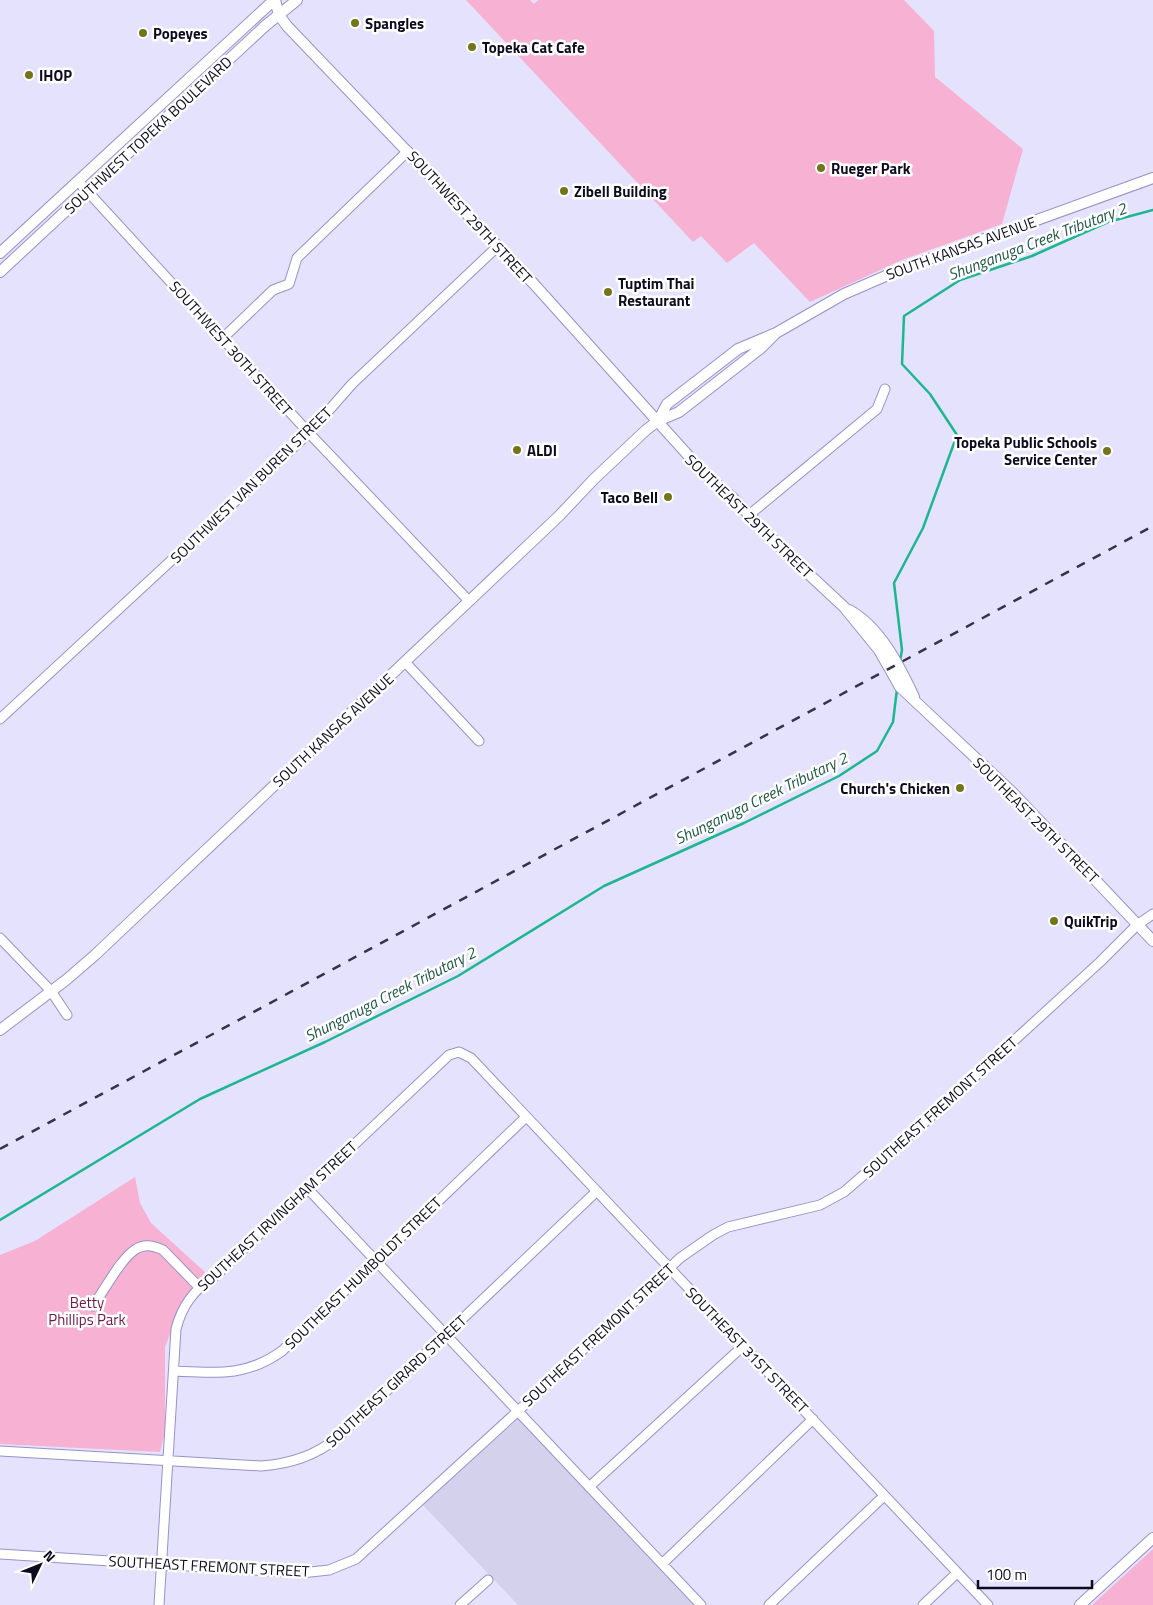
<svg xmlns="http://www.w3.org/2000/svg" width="1153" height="1605" viewBox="0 0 1153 1605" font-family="'Titillium Web',sans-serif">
<rect width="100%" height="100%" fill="#e4e2fc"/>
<!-- built -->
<path fill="#d3d1ec" d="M518,1419L521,1421L696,1605H518L422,1504Z"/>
<!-- green -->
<path fill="#f7b1d2" d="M466,0H530L534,4L538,0H904L934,31L935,77L1023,149L1002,224L902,260L810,302L754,243L727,263L701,236L693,242Z
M135,1177L140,1203L151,1223L207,1274L183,1301L165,1347V1432L160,1452L0,1444V1255L35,1241Z
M1153,1549V1605H1092Z"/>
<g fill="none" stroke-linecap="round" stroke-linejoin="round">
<!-- stream -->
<path stroke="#1db78f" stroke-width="2.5" d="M900,661L902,650L894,583L923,528L957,435L930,394L902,364L904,316L960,280L1032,256L1108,222L1153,210
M0,1220L200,1099L325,1042L458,976L604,886L744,823L839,776L877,751L893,722L897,689"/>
<defs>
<path id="minor" d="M78,181L309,433L469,601
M223,338L273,290L289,284L297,258L408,151
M749,515L877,409L885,389
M405,662L479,741
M0,719L309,433L352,384L498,246
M0,938L51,991L67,1015
M308,1189L701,1605
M93,1306C104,1291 121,1258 136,1249C145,1243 155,1246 163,1250L199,1287
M174,1371C216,1373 246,1377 282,1351L526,1117
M0,1451L261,1466C290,1464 315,1456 337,1438L597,1191
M589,1487L742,1347
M0,1554L301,1573L329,1570L356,1559L518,1411L680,1258L713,1235L728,1227L820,1205L844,1192L926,1121L1100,962L1137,925L1153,914
M662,1564L813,1419
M159,1605L176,1329C182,1306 193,1290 213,1278L449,1055L459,1052L471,1058L988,1605
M460,1605L488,1580
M769,1605L884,1496
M923,1605L957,1573"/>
<path id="major" d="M275,0L279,15L287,26L533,283L704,473L732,497L784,551L844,607L879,650L900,687L1014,794L1153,941
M0,253L274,0
M0,272L265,26L297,0
M658,421L667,404L738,349L776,333L844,294L904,268L1153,178
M849,610C880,627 899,665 914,697
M0,1030L66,980L95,955L559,516L594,479L646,430L658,421L679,412L761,348L776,333
M1080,1605L1153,1538"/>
</defs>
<!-- minor casing -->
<use href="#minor" stroke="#9891cb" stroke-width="11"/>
<!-- major casing -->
<use href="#major" stroke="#9891cb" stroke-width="12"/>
<!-- minor -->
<use href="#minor" stroke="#fff" stroke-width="9"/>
<!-- major -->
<use href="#major" stroke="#fff" stroke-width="10"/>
<!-- rail -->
<path stroke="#363349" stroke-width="2.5" stroke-dasharray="9 9" stroke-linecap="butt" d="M0,1149L1153,526"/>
</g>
<!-- markers -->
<g fill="#747419" stroke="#fff" stroke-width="2">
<circle cx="355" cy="23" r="5"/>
<circle cx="143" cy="33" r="5"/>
<circle cx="472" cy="47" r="5"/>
<circle cx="29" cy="75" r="5"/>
<circle cx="821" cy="168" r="5"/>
<circle cx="564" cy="191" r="5"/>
<circle cx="608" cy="292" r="5"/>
<circle cx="517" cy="450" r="5"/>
<circle cx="1107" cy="451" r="5"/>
<circle cx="668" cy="497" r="5"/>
<circle cx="960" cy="788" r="5"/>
<circle cx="1054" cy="921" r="5"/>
</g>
<g text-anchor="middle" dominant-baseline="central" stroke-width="5" stroke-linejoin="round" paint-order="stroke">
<!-- poi labels -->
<g font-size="15" font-weight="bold" fill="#0e0b20" stroke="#fff" text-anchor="start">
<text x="365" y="23">Spangles</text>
<text x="153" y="33">Popeyes</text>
<text x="482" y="47">Topeka Cat Cafe</text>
<text x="39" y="75">IHOP</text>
<text x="831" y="168">Rueger Park</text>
<text x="574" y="191">Zibell Building</text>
<text x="618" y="283">Tuptim Thai<tspan x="618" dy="17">Restaurant</tspan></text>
<text x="1097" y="442" text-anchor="end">Topeka Public Schools<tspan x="1097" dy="17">Service Center</tspan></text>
<text x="527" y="450">ALDI</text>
<text x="658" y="497" text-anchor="end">Taco Bell</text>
<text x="950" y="788" text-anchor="end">Church's Chicken</text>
<text x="1064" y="921">QuikTrip</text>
</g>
<!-- street labels -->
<g font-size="15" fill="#0e0b20" stroke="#fff">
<text transform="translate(148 135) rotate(-43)">SOUTHWEST TOPEKA BOULEVARD</text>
<text transform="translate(470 217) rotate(47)">SOUTHWEST 29TH STREET</text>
<text transform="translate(961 248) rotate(-20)">SOUTH KANSAS AVENUE</text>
<text transform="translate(231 348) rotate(48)">SOUTHWEST 30TH STREET</text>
<text transform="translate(251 485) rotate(-44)">SOUTHWEST VAN BUREN STREET</text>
<text transform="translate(749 516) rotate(44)">SOUTHEAST 29TH STREET</text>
<text transform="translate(333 730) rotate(-43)">SOUTH KANSAS AVENUE</text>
<text transform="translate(1036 820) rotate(45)">SOUTHEAST 29TH STREET</text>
<text transform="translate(940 1107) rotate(-42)">SOUTHEAST FREMONT STREET</text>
<text transform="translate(277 1216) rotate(-43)">SOUTHEAST IRVINGHAM STREET</text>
<text transform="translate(363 1273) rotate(-44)">SOUTHEAST HUMBOLDT STREET</text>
<text transform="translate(598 1335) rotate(-43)">SOUTHEAST FREMONT STREET</text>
<text transform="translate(747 1350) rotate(46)">SOUTHEAST 31ST STREET</text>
<text transform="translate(396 1381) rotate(-43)">SOUTHEAST GIRARD STREET</text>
<text transform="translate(209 1566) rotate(3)">SOUTHEAST FREMONT STREET</text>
</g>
<!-- park labels -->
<g font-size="15" fill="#6f184b" stroke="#fff">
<text x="87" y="1302">Betty<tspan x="87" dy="17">Phillips Park</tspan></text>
</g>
<!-- water labels -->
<g font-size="16" font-style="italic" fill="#225947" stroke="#fff">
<text transform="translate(1037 241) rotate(-21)">Shunganuga Creek Tributary 2</text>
<text transform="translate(761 798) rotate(-26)">Shunganuga Creek Tributary 2</text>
<text transform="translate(390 994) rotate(-27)">Shunganuga Creek Tributary 2</text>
</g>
</g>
<!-- north arrow -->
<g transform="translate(40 1565) rotate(47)" stroke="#ffffff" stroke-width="4" paint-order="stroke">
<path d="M0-4L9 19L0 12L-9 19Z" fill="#0e0b20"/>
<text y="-8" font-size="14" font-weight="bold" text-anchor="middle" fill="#0e0b20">N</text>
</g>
<!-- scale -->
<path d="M978 1580v8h114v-8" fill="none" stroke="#0e0b20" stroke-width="2.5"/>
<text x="986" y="1580" font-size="15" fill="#0e0b20" stroke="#ffffff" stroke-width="4" paint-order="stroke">100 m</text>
</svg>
